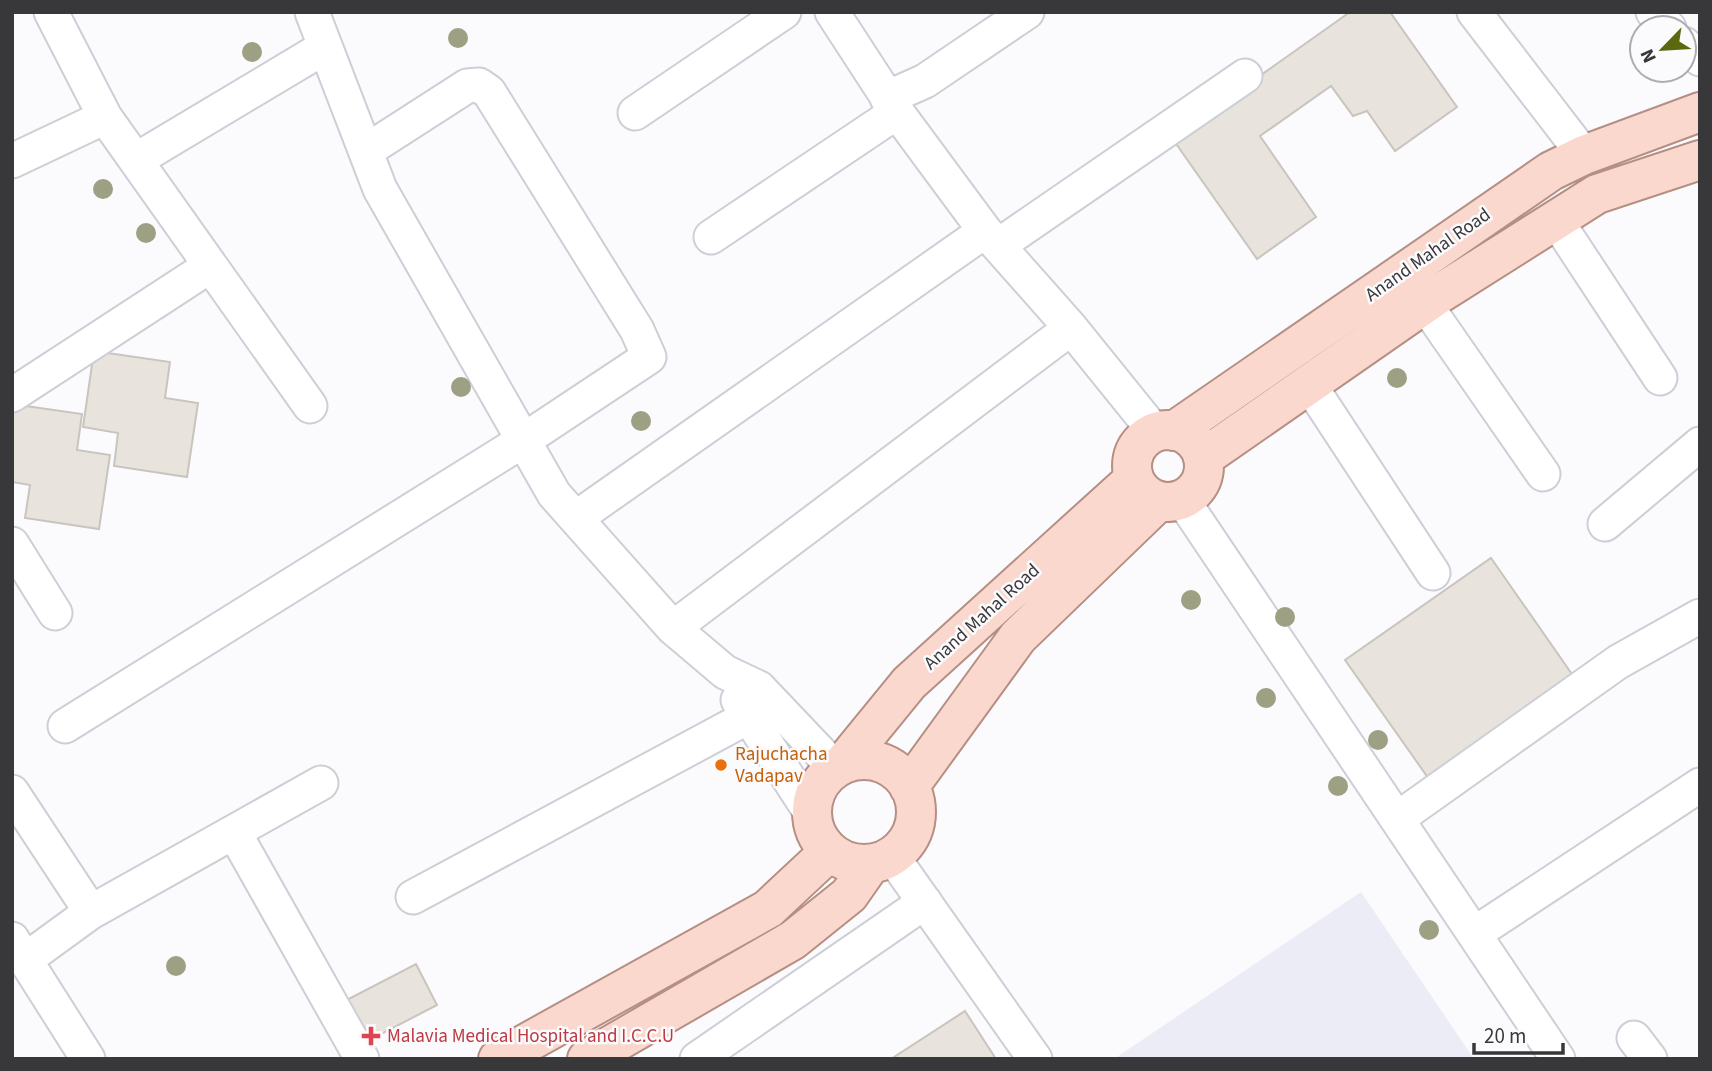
<svg xmlns="http://www.w3.org/2000/svg" width="1712" height="1071" viewBox="0 0 1712 1071" font-family="'Source Sans 3',sans-serif">
<rect width="100%" height="100%" fill="#fbfbfe"/>
<!-- built -->
<path fill="#ebecf5" d="M1361,892L1474,1059H1114Z"/>
<!-- building -->
<path fill="#e8e3dc" stroke="#c9c4bd" stroke-width="2" d="M1350,12H1390L1457,107L1395,151L1367,111L1353,116L1331,86L1260,136L1316,217L1257,259L1172,138Z
M94,351L170,362L165,398L198,403L187,477L114,466L118,433L83,427Z
M12,404L82,414L77,450L110,455L99,529L25,518L30,485L12,482Z
M1491,558L1576,680L1431,782L1345,660Z
M416,964L437,1005L360,1045L339,1004Z
M965,1011L996,1059H891Z"/>
<g fill="none" stroke-linecap="round" stroke-linejoin="round">
<defs>
<path id="minor" d="M51,12L105,117L310,406
M312,12L380,189L554,494L673,628L725,672L759,688L835,768
M832,12L897,112L985,231L1071,328L1155,432
M1474,12L1584,155
M1653,12L1669,28
M1684,44L1700,59
M887,98L925,81L1027,12
M635,113L784,12
M136,160L325,47
M12,161L105,117
M1556,220L1660,378
M711,237L897,112
M999,245L1245,76
M1425,304L1543,474
M1309,384L1433,573
M12,395L210,266
M1182,499L1558,1059
M576,518L985,231
M1605,524L1700,444
M12,544L55,613
M673,628L1071,328
M738,700L811,813
M65,726L524,440L649,357L637,330L489,92L479,85L467,86L366,151
M12,792L91,912L25,960
M1397,819L1618,662L1700,616
M234,832L362,1059
M892,856L1035,1059
M413,897L748,717
M91,912L321,783
M1474,934L1700,785
M12,939L88,1059
M1634,1038L1650,1059
M697,1059L925,902"/>
<path id="major" d="M1132 466a36 36 0 1 1 72 0a36 36 0 1 1-72 0Z
M1174,431L1551,171L1584,155L1700,112
M1203,458L1439,294L1597,194L1700,160
M812 812a52 52 0 1 1 104 0a52 52 0 1 1-104 0Z
M842,765L909,683L1134,479
M909,787L1018,637L1159,501
M498,1059L768,909L830,851
M587,1059L793,940L849,895L870,865"/>
</defs>
<!-- minor casing -->
<use href="#minor" stroke="#cdcfd6" stroke-width="37"/>
<!-- major casing -->
<use href="#major" stroke="#b58f84" stroke-width="42"/>
<!-- minor -->
<use href="#minor" stroke="#fff" stroke-width="33"/>
<!-- major -->
<use href="#major" stroke="#fbd8cd" stroke-width="38"/>
</g>
<!-- trees -->
<g fill="#9ea083">
<circle cx="458" cy="38" r="10"/>
<circle cx="252" cy="52" r="10"/>
<circle cx="103" cy="189" r="10"/>
<circle cx="146" cy="233" r="10"/>
<circle cx="1397" cy="378" r="10"/>
<circle cx="461" cy="387" r="10"/>
<circle cx="641" cy="421" r="10"/>
<circle cx="1191" cy="600" r="10"/>
<circle cx="1285" cy="617" r="10"/>
<circle cx="1266" cy="698" r="10"/>
<circle cx="1378" cy="740" r="10"/>
<circle cx="1338" cy="786" r="10"/>
<circle cx="1429" cy="930" r="10"/>
<circle cx="176" cy="966" r="10"/>
</g>
<!-- markers -->
<circle fill="#e8710a" stroke="#fbfbfe" stroke-width="2.5" cx="721" cy="765" r="7"/>
<path fill="#e0444e" stroke="#fbfbfe" stroke-width="2.5" d="M367.5 1025.5h7v7h7v7h-7v7h-7v-7h-7v-7h7z"/>
<g text-anchor="middle" dominant-baseline="central" stroke-width="5" stroke-linejoin="round" paint-order="stroke">
<!-- street labels -->
<g font-size="19" fill="#38383b" stroke="#fbfbfe">
<text transform="translate(1428 255) rotate(-35)">Anand Mahal Road</text>
<text transform="translate(982 617) rotate(-42)">Anand Mahal Road</text>
</g>
<!-- food labels -->
<g font-size="19" fill="#c56008" stroke="#fbfbfe" text-anchor="start">
<text x="735" y="754">Rajuchacha<tspan x="735" dy="22">Vadapav</tspan></text>
</g>
<!-- health labels -->
<g font-size="19" fill="#be3a42" stroke="#fbfbfe" text-anchor="start">
<text x="387" y="1036">Malavia Medical Hospital and I.C.C.U</text>
</g>
</g>
<!-- border -->
<rect width="1712" height="1071" fill="none" stroke="#38383b" stroke-width="28"/>
<!-- north arrow -->
<g transform="translate(1663 49) rotate(245)"><circle r="33" fill="#fbfbfe" stroke="#adadb0" stroke-width="2"/>
<path d="M0-5L12 26L0 18L-12 26Z" fill="#5c680e"/>
<text y="-10" font-size="19" font-weight="bold" text-anchor="middle" fill="#38383b">N</text>
</g>
<!-- scale -->
<path d="M1474 1043v10h89v-10" fill="none" stroke="#38383b" stroke-width="3.5"/>
<text x="1484" y="1043" font-size="21" fill="#38383b" stroke="#fbfbfe" stroke-width="5" paint-order="stroke">20 m</text>
</svg>
